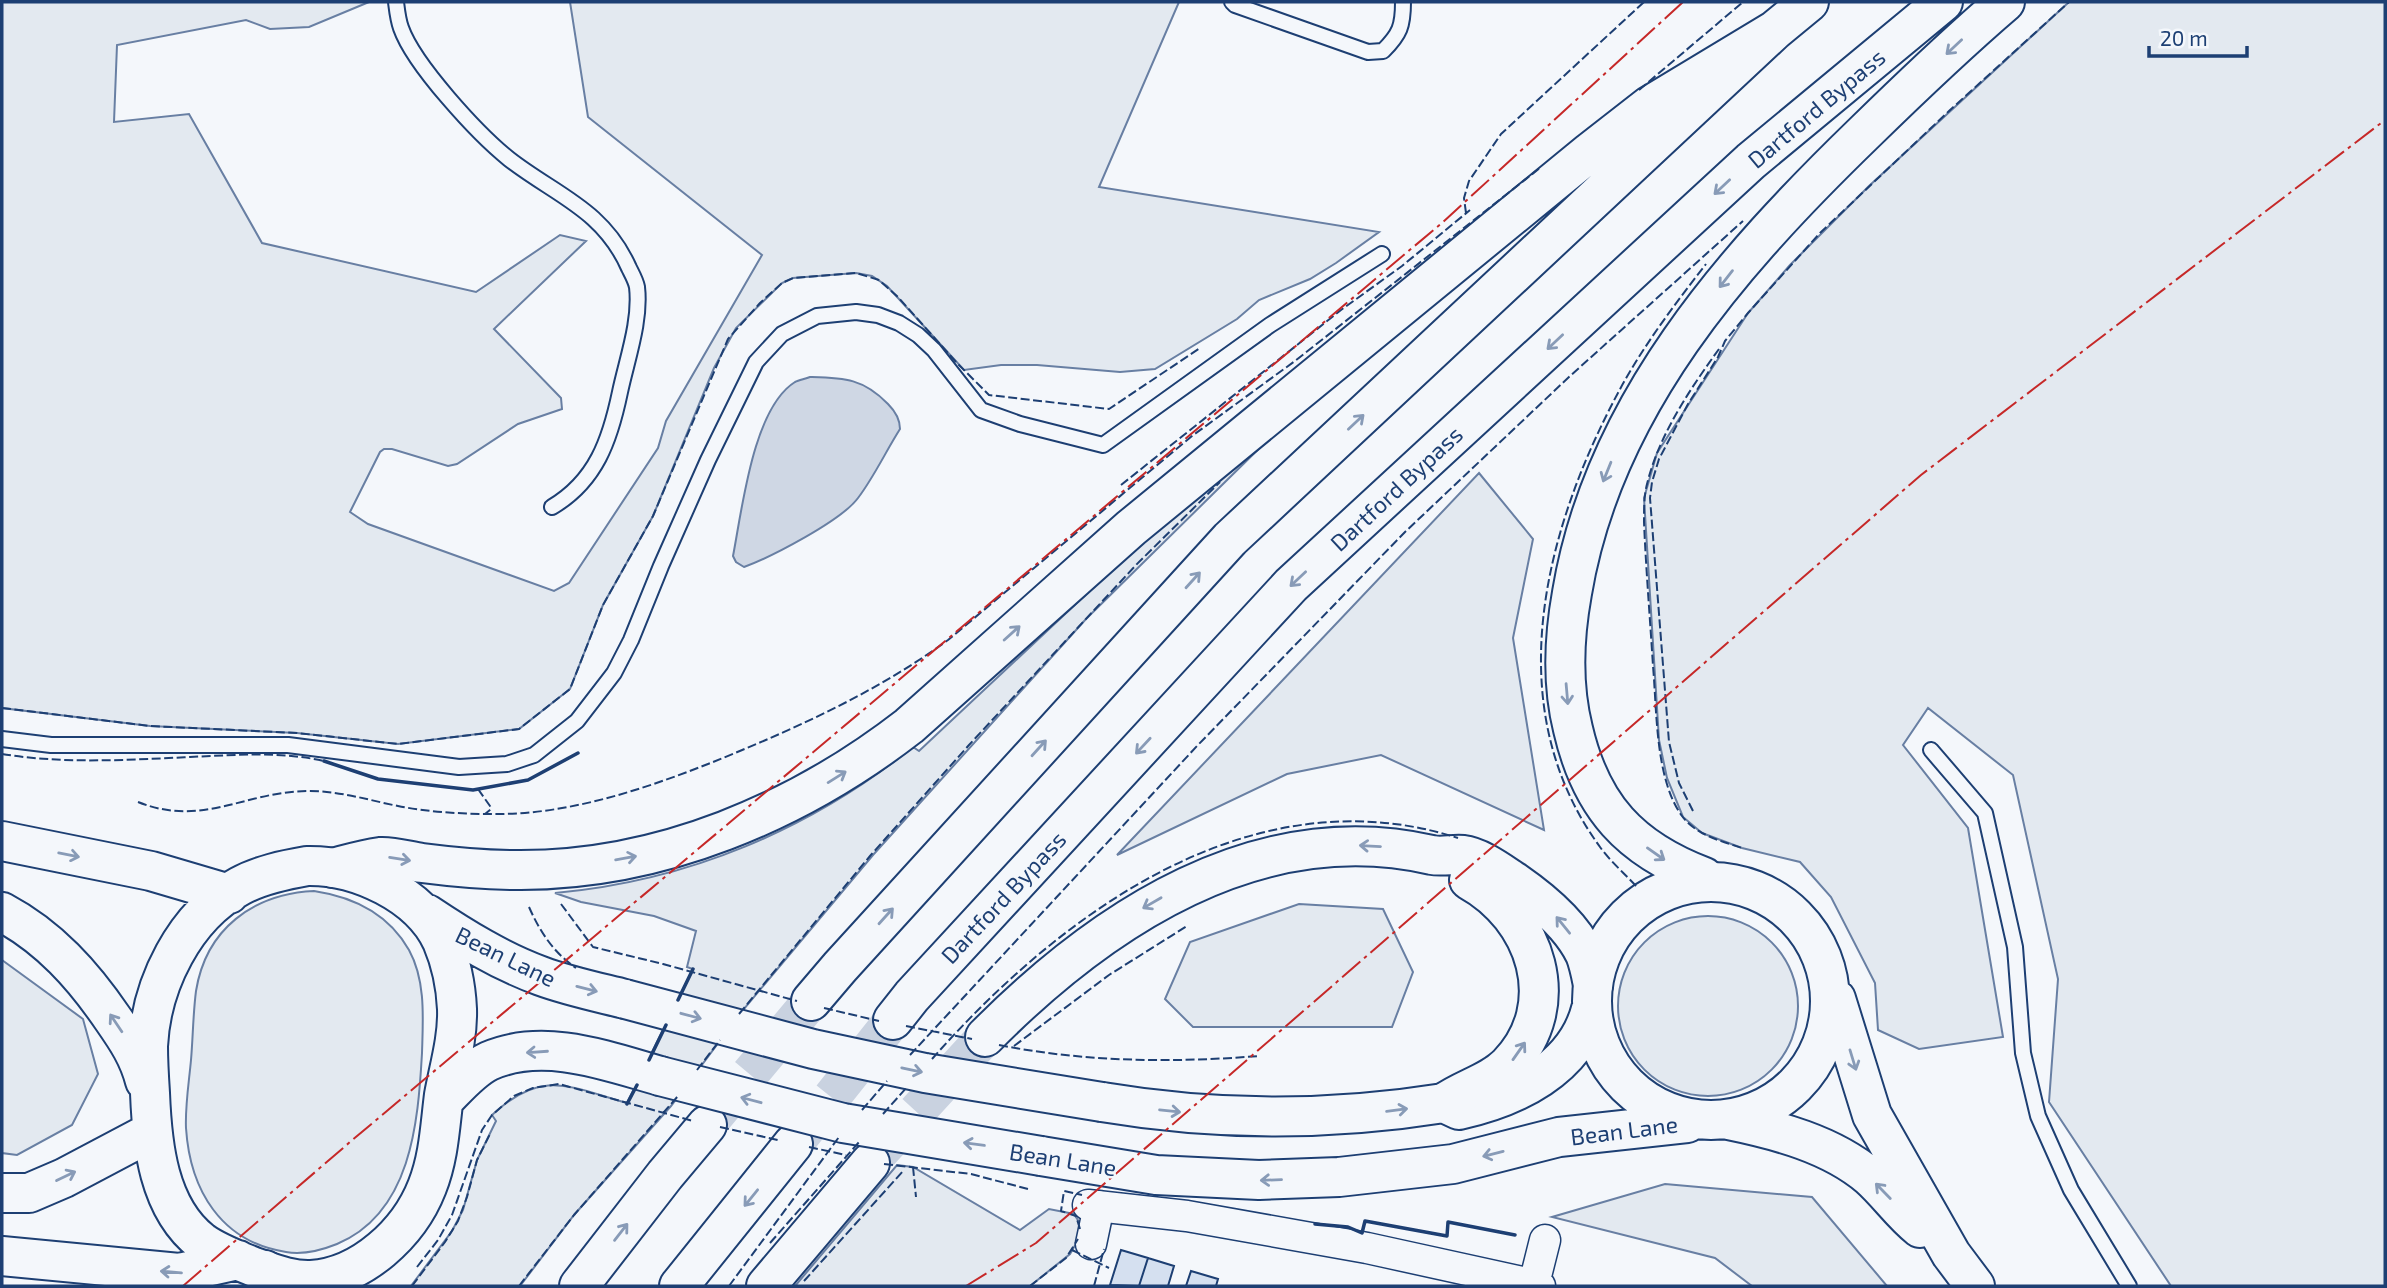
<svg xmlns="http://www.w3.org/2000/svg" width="2387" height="1288" viewBox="0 0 2387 1288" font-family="'Exo 2',sans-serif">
<rect width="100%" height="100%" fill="#f4f7fb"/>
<!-- green -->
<path fill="#e3e9f0" stroke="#687fa3" stroke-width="2" d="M2,2H369L309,27L270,29L246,20L117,45L114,122L189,114L262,243L476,292L560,235L586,241L494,329L561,398L562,409L518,424L457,464L448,466L392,449H384L380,452L350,512L368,524L554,591L569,583L658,448L666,421L762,255L588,117L570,2H1179L1099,187L1379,232L1336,263L1310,279L1259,300L1237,319L1155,369L1120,372L1037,365H1001L964,370L887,286L872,276L856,273L793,278L782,283L736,328L714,368L653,516L603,605L570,689L519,729L398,744L297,733L150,726L2,708Z
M2069,2H2385V1286H2171L2049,1102L2058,979L2013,775L1928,708L1903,745L1968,828L2003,1037L1919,1049L1878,1030L1875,983L1831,897L1800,862L1742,848L1702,833L1683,817L1667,778L1659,740L1644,498L1657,453L1748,313L1790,265L1869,186Z
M1287,421L1086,619L873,855L743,1010L671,1106L574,1215L520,1286H411L452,1231L463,1210L477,1160L496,1121L492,1115C542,1068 570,1087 627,1103L693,969L687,967L696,931L654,916L581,902L555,893C688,881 809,830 913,747L919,751L1145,539Z
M1479,473L1533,539L1513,638L1544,830L1381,755L1287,774L1117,855Z
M314,891C354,897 388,913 409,950C426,981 423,1019 422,1053C418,1124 411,1213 337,1244C322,1250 302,1255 286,1252C221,1242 190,1190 186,1128C185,1106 189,1082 191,1060C193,1037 193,1014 196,991C206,929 253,894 314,891Z
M1299,904L1383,909L1413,972L1392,1027H1193L1165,999L1190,942Z
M1618 1006a90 90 0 1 1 180 0a90 90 0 1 1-180 0Z
M2,960L83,1019L98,1074L72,1125L17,1155L2,1153Z
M897,1165L913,1167L1020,1230L1049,1209L1074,1214L1081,1225L1077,1242L1070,1254L1030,1286H795Z
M1665,1184L1812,1197L1887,1286H1752L1715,1258L1552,1217Z"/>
<!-- water -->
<path fill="#cfd7e4" stroke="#687fa3" stroke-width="2" d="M810,377C844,378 863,378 888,404C895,411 900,418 900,429C886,451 874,477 858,498C841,521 771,557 744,567L736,562L733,556C742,510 753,408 795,382C799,380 805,379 810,377Z"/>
<!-- building -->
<path fill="#d5e0f0" stroke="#1d3f73" stroke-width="2" d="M1121,1250L1148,1258L1139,1286L1110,1285Z
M1148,1258L1174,1266L1168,1286H1139Z
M1191,1271L1218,1279L1216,1286H1186Z"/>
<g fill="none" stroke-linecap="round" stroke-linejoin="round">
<!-- highway-tunnel -->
<path stroke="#c9d2e0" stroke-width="38" stroke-dasharray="38 19" stroke-linecap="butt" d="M713,1118L811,1001
M796,1142L893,1020
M878,1154L985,1037"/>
<defs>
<path id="lane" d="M396,2C397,10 398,20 401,28C414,65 478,134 509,159C555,195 603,209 629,268C632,274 636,281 637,287C641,321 627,359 620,392C610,440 596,481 552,507
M1232,2L1235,5L1368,52L1383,51C1400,34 1403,26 1403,2
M2,739L51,745H288L459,767L507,764L534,755L577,721L614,673L631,640L661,566L708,460L756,362L782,334L817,316L856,312L878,315L899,323L918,335L934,350L981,410L1020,424L1103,445L1270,325L1382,254
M1931,750L1985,813L2015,947L2023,1053L2038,1116L2071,1190L2129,1286"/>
<path id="street" d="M1088,1205L1187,1216L1367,1248L1540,1286
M1091,1244L1099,1206
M1534,1284L1545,1240"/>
<path id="secondary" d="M2,841L151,871L229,894
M307,866C357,865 420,894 442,941C451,962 456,987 457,1009C458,1038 449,1068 444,1095C440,1126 439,1157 427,1187C409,1233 362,1277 311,1280C292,1281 272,1273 254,1267C237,1260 217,1253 202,1242C158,1208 152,1144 150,1093C149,1078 148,1062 148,1046C151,985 184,916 240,886C260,875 284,870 307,866Z
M1592 1001a119 119 0 1 1 238 0a119 119 0 1 1-238 0Z
M2,912C49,937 83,975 113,1019C127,1039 139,1057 145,1081
M427,914C463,938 500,961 541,976C568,986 597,992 625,999
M1836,999L1872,1115L1951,1254L1975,1286
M444,1100C457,1087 472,1069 489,1061C544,1037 607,1061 660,1076
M1102,1102C1215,1121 1331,1121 1444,1103L1459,1110C1514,1098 1576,1069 1591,1009
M1728,1120C1777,1130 1831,1144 1870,1177C1888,1193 1901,1213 1920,1228
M1041,1156L1156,1175L1259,1180L1339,1177L1453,1164L1559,1137L1687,1123
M2,1193H29L64,1178L151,1132
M2,1256L179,1273L238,1260"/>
<path id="highway" d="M333,868C348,864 364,859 380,857C393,856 408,861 422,863C453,867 485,870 517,870C660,871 798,812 909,726L1131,528L1590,152L1649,106L1775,30
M1704,877C1630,849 1591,807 1573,729C1562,685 1564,637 1572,593C1603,406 1733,260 1864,133C1910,88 1956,44 2005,2
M811,1001L840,967L1230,539L1775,30L1809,2
M893,1020L912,996L1291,585L1751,161L1943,2
M985,1037C1102,919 1258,815 1432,855C1442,857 1453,854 1463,855C1480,857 1501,873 1515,882C1541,900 1571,925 1585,954C1589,964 1591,975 1593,985
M1444,1103C1465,1088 1490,1083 1508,1065C1566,1005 1536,917 1469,880
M265,1270L281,1286
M579,1286L665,1175L707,1125
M679,1286L793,1144
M766,1286L870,1163"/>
</defs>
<!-- lane casing -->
<use href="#lane" stroke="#1d3f73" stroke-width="18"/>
<!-- street casing -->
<use href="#street" stroke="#1d3f73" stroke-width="33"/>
<!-- secondary casing -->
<use href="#secondary" stroke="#1d3f73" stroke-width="42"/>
<!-- highway casing -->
<use href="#highway" stroke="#1d3f73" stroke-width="42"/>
<!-- lane -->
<use href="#lane" stroke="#f4f7fb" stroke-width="14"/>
<!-- street -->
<use href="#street" stroke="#f4f7fb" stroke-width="30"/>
<!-- secondary -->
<use href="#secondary" stroke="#f4f7fb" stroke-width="38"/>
<!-- highway -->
<use href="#highway" stroke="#f4f7fb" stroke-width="38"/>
<defs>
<path id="secondary-bridge" d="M625,999L813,1049L925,1073L1102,1102
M660,1076L843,1123L1041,1156"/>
</defs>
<!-- secondary-bridge casing -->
<use href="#secondary-bridge" stroke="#1d3f73" stroke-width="42" stroke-linecap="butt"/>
<!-- secondary-bridge -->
<use href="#secondary-bridge" stroke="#f4f7fb" stroke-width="38"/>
<!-- fence -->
<path stroke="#1d3f73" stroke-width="2" stroke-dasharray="9 3.5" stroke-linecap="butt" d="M1639,90L1743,2
M1466,213L1464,198L1469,181L1501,134L1644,2
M1719,349C1690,389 1659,435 1647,484C1644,496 1644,509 1644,522C1646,570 1650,618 1653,666C1657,710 1655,779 1682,816C1696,835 1721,841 1742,848
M1121,485L1341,310L1402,266L1470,210
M2,708L150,726L297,733L398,744L519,729L570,689L603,605L653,516L728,339L760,303L782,283L793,278L856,273L879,280L898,297L956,362L989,395L1109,409L1200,348
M2,754C64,764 127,760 190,757C235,755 279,751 324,761
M478,789L490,806L491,809L485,814
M138,802C203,828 245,791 309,791C340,791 368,800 398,806C428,812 461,814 493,814C571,815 651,787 723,758C803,725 878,691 948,640L1192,436L1295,361L1540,168
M1693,811L1679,783L1669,742L1650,498L1652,482L1659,459L1688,404L1718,357L1725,341L1748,313L1820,233L1949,111L2069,2
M1636,886C1624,873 1610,861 1600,847C1498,707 1544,531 1619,391C1643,346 1675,304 1706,264
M561,904L593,947L663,964L797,1001
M529,907C540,932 554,953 576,968
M824,1008L879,1021
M739,1014L870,856L969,745L1136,565L1220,482
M906,1026L972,1039
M999,1045C1085,1062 1172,1063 1259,1056
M1014,1046L1109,975L1187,926
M910,1055L1197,746L1405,532L1570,376L1743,221
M932,1059C1061,913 1252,772 1458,838
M697,1070L720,1040
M862,1110L887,1081
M883,1114L908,1086
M720,1127L778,1140
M809,1147L846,1155
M884,1164L971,1174L1028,1189
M913,1167L916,1197
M1080,1229L1076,1216L1061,1211L1064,1191L1082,1195
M770,1243L860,1141
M1072,1250L1109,1268
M417,1267L438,1240L452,1215L482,1130L492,1115L514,1096L533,1088L559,1084L693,1121
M804,1281L904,1170
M412,1286L445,1242L458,1221L467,1197L477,1160L491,1132
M519,1286L574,1215L678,1096
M729,1286L839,1137
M1030,1286L1066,1258L1078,1239
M1094,1286L1104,1249"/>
<!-- wall -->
<path stroke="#1d3f73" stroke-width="3.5" d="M324,761L378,779L473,790L528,780L578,753
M678,1000L693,969
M649,1060L666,1025
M627,1104L637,1085
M1315,1224L1348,1227L1362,1233L1365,1221L1447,1236L1448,1222L1515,1235"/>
<!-- power -->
<path stroke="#c62828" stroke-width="2" stroke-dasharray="24 5 3.5 5" stroke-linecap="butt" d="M183,1286L350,1142L1443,222L1683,2
M966,1286L1036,1243L1921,475L2385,120"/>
</g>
<!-- one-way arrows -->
<defs><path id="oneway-shaft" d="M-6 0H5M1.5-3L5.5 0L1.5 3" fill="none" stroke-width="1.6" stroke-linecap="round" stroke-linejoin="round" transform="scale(1.75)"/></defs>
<g stroke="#889bb7">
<use href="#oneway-shaft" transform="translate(1954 47) rotate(137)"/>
<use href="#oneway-shaft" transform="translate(1722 187) rotate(137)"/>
<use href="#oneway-shaft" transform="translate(1726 279) rotate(128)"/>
<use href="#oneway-shaft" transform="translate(1555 342) rotate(137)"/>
<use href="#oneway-shaft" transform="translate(1356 422) rotate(-43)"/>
<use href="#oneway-shaft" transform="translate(1607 472) rotate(112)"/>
<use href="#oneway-shaft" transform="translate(1298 579) rotate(137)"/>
<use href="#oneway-shaft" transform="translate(1193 580) rotate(-48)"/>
<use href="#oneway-shaft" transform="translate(1012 633) rotate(-42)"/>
<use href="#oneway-shaft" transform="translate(1567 694) rotate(85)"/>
<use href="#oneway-shaft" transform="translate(1143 746) rotate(133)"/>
<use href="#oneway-shaft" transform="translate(1039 748) rotate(-48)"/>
<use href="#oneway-shaft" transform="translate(837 777) rotate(-32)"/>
<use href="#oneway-shaft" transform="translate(1370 846) rotate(-177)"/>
<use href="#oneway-shaft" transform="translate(1656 854) rotate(35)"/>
<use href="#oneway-shaft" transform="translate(69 855) rotate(11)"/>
<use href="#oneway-shaft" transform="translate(626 858) rotate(-10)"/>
<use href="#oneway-shaft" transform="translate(400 859) rotate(9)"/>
<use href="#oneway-shaft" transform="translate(1152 903) rotate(150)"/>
<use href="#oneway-shaft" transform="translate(886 916) rotate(-48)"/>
<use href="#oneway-shaft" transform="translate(1563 925) rotate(-129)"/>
<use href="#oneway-shaft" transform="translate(587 989) rotate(14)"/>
<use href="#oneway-shaft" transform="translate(691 1016) rotate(15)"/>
<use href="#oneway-shaft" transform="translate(116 1023) rotate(-124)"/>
<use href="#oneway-shaft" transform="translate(1519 1051) rotate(-55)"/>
<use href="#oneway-shaft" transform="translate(537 1052) rotate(176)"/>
<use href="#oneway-shaft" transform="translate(1853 1060) rotate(73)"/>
<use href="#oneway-shaft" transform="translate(912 1070) rotate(12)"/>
<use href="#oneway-shaft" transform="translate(751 1100) rotate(-165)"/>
<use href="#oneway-shaft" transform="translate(1397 1110) rotate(-7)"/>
<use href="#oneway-shaft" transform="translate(1170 1111) rotate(6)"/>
<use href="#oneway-shaft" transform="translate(974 1144) rotate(-172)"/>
<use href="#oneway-shaft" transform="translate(1493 1154) rotate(166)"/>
<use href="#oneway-shaft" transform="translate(66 1176) rotate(-26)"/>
<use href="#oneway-shaft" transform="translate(1271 1180) rotate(178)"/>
<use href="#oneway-shaft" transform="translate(1883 1191) rotate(-134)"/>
<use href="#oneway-shaft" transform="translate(751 1198) rotate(129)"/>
<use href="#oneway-shaft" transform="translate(621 1232) rotate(-52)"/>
<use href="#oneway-shaft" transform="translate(171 1272) rotate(-175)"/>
</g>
<g text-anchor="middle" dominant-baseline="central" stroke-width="5" stroke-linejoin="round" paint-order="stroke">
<!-- street labels -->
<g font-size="23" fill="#1d3f73" stroke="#f4f7fb">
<text transform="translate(1816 108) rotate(-40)">Dartford Bypass</text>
<text transform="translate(1396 488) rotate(-43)">Dartford Bypass</text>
<text transform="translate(1003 897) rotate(-47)">Dartford Bypass</text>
<text transform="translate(506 956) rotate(26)">Bean Lane</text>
<text transform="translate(1624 1130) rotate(-7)">Bean Lane</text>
<text transform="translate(1063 1159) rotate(9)">Bean Lane</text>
</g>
</g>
<!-- border -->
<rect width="2387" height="1288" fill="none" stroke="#1d3f73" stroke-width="7"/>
<!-- scale -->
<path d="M2149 46v10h98v-10" fill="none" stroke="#1d3f73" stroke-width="3.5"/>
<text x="2160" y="46" font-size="21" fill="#1d3f73" stroke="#f4f7fb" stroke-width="5" paint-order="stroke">20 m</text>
</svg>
